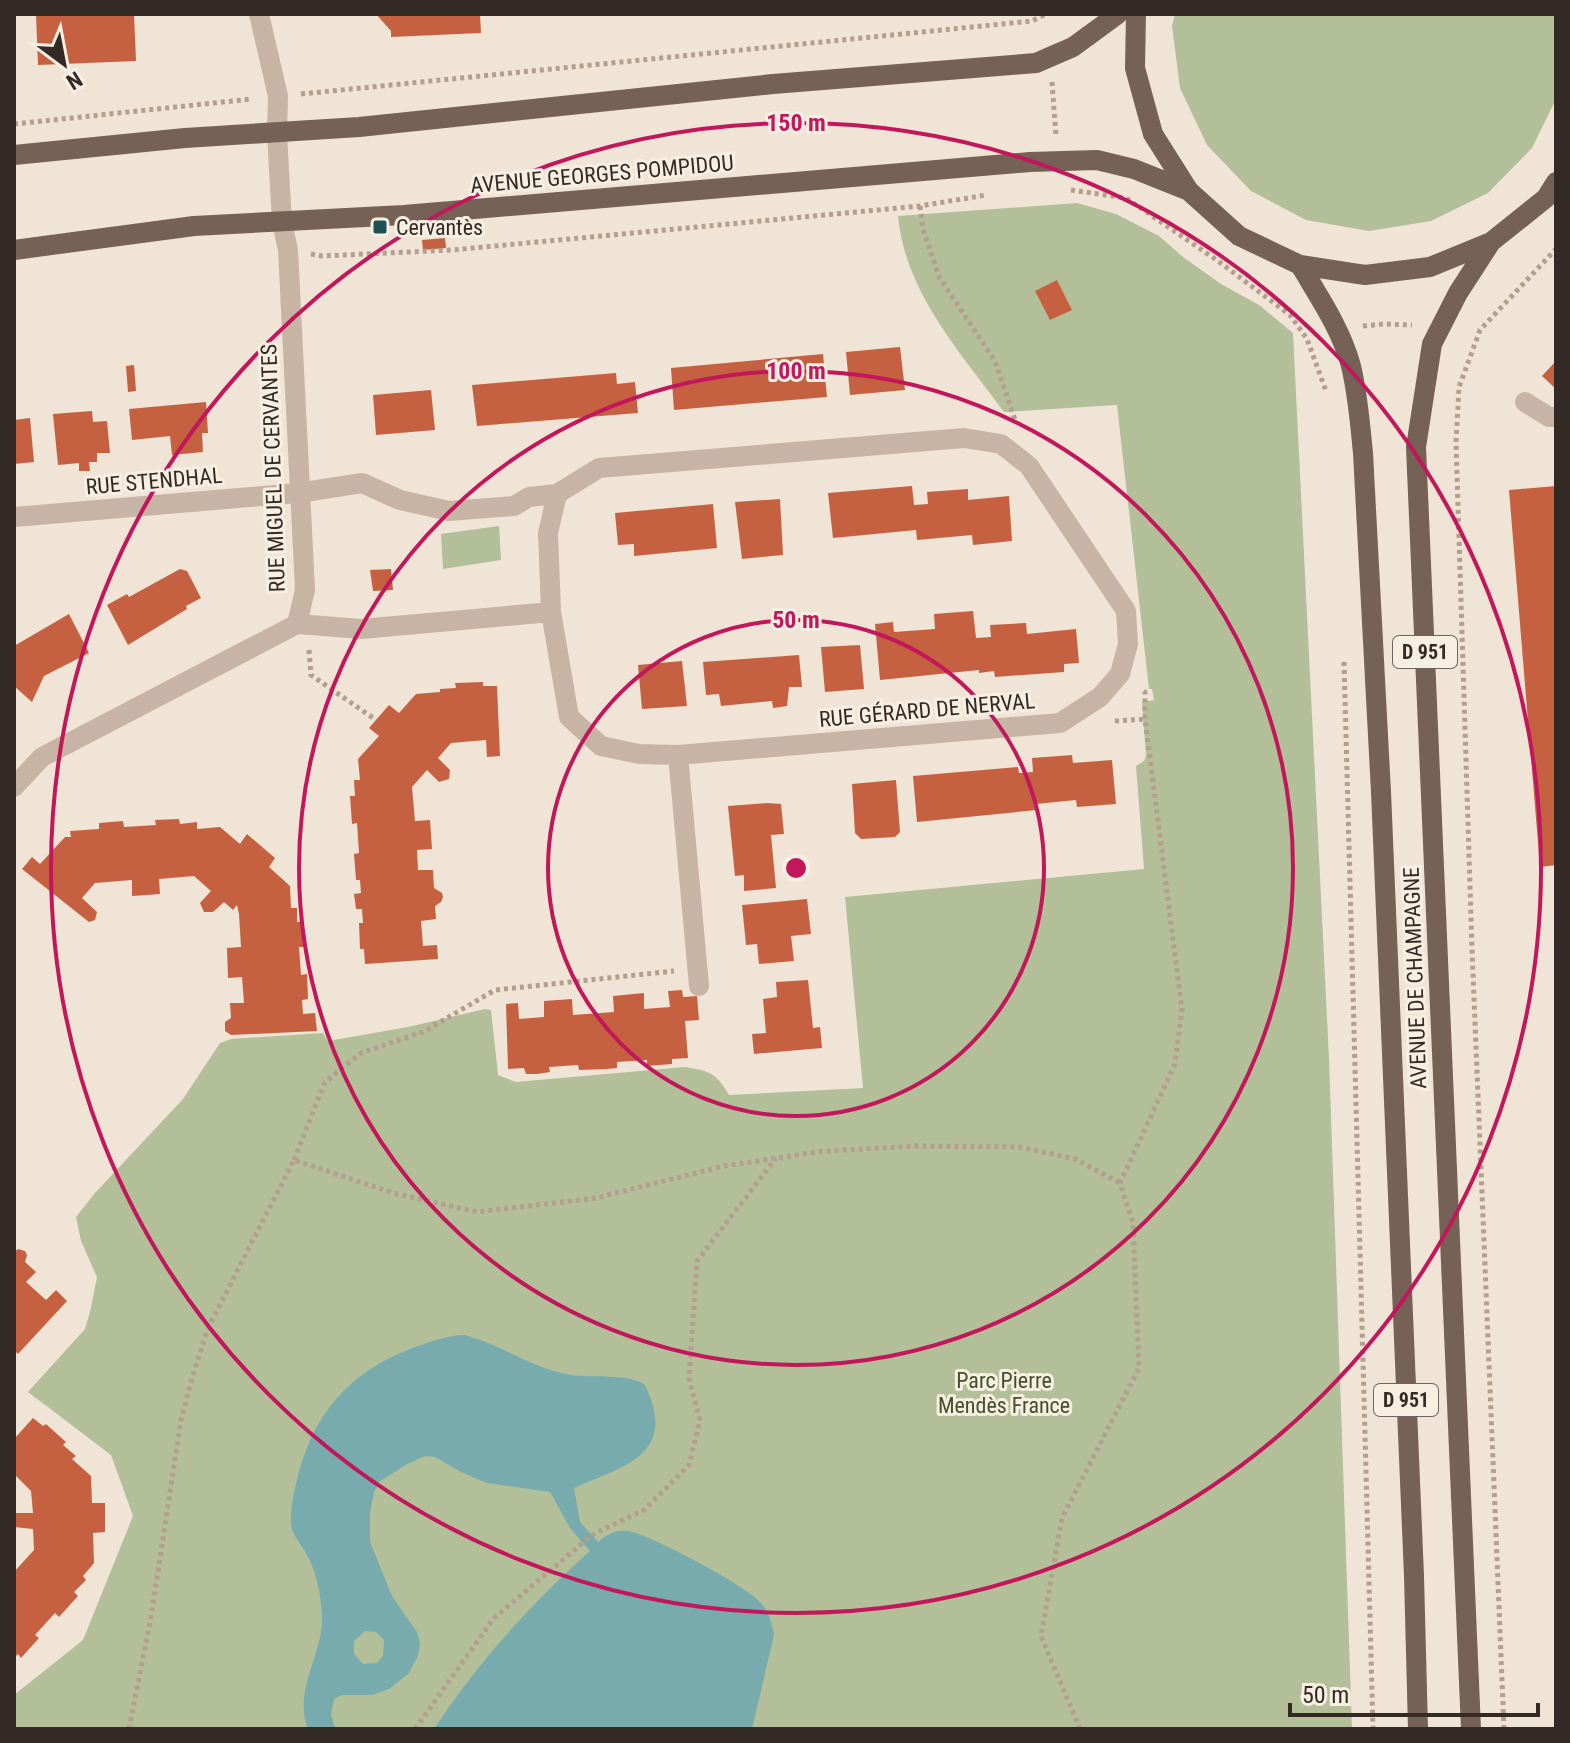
<svg xmlns="http://www.w3.org/2000/svg" width="1570" height="1743" viewBox="0 0 1570 1743" font-family="'Roboto Condensed',sans-serif">
<rect width="100%" height="100%" fill="#f0e4d7"/>
<!-- green -->
<path fill="#b2bf98" d="M1175,14H1556V99L1532,148L1488,193L1431,221L1369,231L1306,220L1251,191L1207,145L1180,88L1172,26Z
M1077,203L1116,214L1159,236L1183,257L1221,284L1259,305L1293,333L1329,1058L1352,1729H14V1695L83,1640L133,1516L111,1455L28,1392L85,1329L90,1312L97,1277L81,1241L76,1217L95,1193L183,1099L220,1043L231,1039L323,1033L328,1041L408,1027L485,1009L491,1010L498,1075L516,1082L685,1067C710,1071 716,1073 729,1095L863,1088L845,897L1144,869L1136,766L1144,761L1146,756L1142,702L1154,700L1152,689H1149L1117,405L1004,412C960,352 905,292 898,216Z
M499,526L501,560L443,569L441,534Z"/>
<!-- water -->
<path fill="#77abad" fill-rule="evenodd" d="M465,1335C502,1345 533,1369 571,1375C592,1378 630,1373 645,1385C678,1455 626,1465 574,1488L580,1522L598,1542C607,1535 615,1530 627,1531C648,1533 744,1585 759,1601C768,1610 772,1622 774,1635L752,1729H434C479,1661 530,1605 590,1551L570,1528L550,1492L487,1483L461,1472L435,1457L425,1456L407,1464L379,1482L374,1492L370,1512V1542L392,1596L417,1632L420,1643L418,1656L408,1674L389,1689L372,1695H342L334,1699L331,1714L335,1729H308C293,1690 323,1655 322,1617C321,1594 317,1573 306,1553C302,1546 296,1539 293,1532C288,1520 293,1497 296,1484C312,1413 350,1370 418,1346C433,1341 449,1335 465,1335ZM365,1631L376,1632L384,1640L383,1656L377,1663L363,1664L354,1654V1641Z"/>
<!-- building -->
<path fill="#c56141" d="M36,14H134L136,61L38,65Z
M376,14H480L481,33L391,37V31Z
M445,238L446,248L423,250L422,240Z
M1057,280L1072,310L1050,320L1035,291Z
M900,347L905,390L850,395L846,352Z
M823,354L827,397L674,410L671,368Z
M1556,361V389L1542,376Z
M134,365L136,391L128,392L126,366Z
M616,373L617,384L635,382L638,413L477,426L472,385Z
M431,390L435,430L376,435L373,395Z
M206,402L208,433H202L203,452L172,455L170,436L132,440L129,409Z
M92,411L93,422L107,421L110,453H97V462H89L90,471H79V463L58,465L53,414Z
M30,418L34,462L14,464V420Z
M912,486L914,505L928,504L927,492L968,489V500L1009,496L1012,541L973,545L972,535L917,540L916,530L833,538L828,493Z
M1556,486V865L1540,867L1509,490Z
M780,499L783,555L742,559L735,502Z
M713,504L717,548L634,556V544L618,545L615,513Z
M180,569L187,571L201,598L186,606L187,609L128,645L107,605L127,594L129,597Z
M391,569L393,590L373,591L370,570Z
M973,611L976,638L991,637L990,625L1026,623L1027,634L1076,629L1079,663L1064,664V672L995,677L994,671L979,673V670L880,680L875,624L893,622L894,632L935,629L934,614Z
M69,614L89,653L44,676L32,702L14,686V646Z
M860,645L864,689L825,692L821,647Z
M799,655L802,687H789L787,706L773,708L772,701L721,706L719,694L706,695L703,662Z
M682,661L687,706L642,709L638,665Z
M483,682V686H497L500,756L487,757L486,740L451,743L438,758L450,770L449,779L439,782L427,770L412,787L415,821L430,820L432,849L417,850L418,870H433L434,888L442,893L443,897L441,902L435,906L436,919L421,921L423,946L437,945L438,959L365,964L364,949H360L359,923H363L362,909H356L354,894L361,893L360,880H356L354,854L359,853L357,823L352,824L350,796H355L354,780H360L358,759L379,736L369,728L389,705L399,713L416,694L440,692V689L456,688L455,683Z
M1072,755L1073,763L1112,760L1116,804L1077,807L1076,800L1036,804L1037,810L917,822L913,776L1018,767L1019,773L1033,772L1032,758Z
M896,780L900,832L895,837L861,839L855,833L852,784Z
M767,803L781,804L784,834L771,835L776,888L744,891V875L735,876L728,806Z
M179,819L180,824L197,822V829L220,827L240,844L247,834L275,858L269,867L290,886L291,908H297V922L303,921L305,947H299L301,975L307,974L308,999L302,1000L303,1014L315,1013L317,1031L231,1035L225,1031V1022L231,1018L230,1003H244L242,977L228,978L227,948L241,947L239,914L237,905L233,910L224,902L213,912H204L200,903L211,891L194,876L159,879L160,894L132,896V880L95,883L82,898L97,912L95,920L89,922L22,869L32,857L40,864L65,837H71L70,831L99,829V823L123,821L124,827L156,825L155,820Z
M807,899L811,934L791,936L794,961L759,964L757,944L746,945L742,905Z
M808,980L813,1028L820,1027L822,1048L754,1054L752,1034L766,1033L763,999L777,997L776,982Z
M682,990L683,997L697,996L699,1020L685,1021L688,1058L672,1059V1064L647,1066V1060L617,1062V1068L606,1069L579,1070L578,1065L549,1067L550,1072L537,1074H526L524,1068L508,1069L506,1004L518,1003L519,1019L544,1017V1001L572,999L573,1015L614,1012L613,996L644,993V1009L670,1007L668,991Z
M18,1249L25,1251L27,1255L25,1262L36,1272L26,1282L46,1300L56,1290L67,1301L18,1354L14,1350V1252Z
M33,1418L43,1426L46,1424L66,1442L63,1445L76,1456L72,1459L91,1476L92,1503H105V1532L93,1533L94,1563L83,1576L86,1580L74,1592L78,1596L59,1617L55,1613L35,1635L39,1638L21,1658L18,1654L14,1658V1572L34,1550L33,1529L14,1527L16,1513H33L31,1491L14,1474V1439Z"/>
<g fill="none" stroke-linecap="round" stroke-linejoin="round">
<!-- path -->
<path stroke="#b49e8e" stroke-width="5" stroke-dasharray="4 4" stroke-linecap="butt" d="M1052,82L1056,136
M301,94L1032,21L1046,14
M14,124L252,99
M1071,190L1126,198L1218,261L1290,315L1307,339L1326,391
M920,206L923,229L939,277L995,361L1016,423
M311,254L322,256L452,250L920,206L986,195
M1363,326L1384,324L1412,325
M309,650L311,675L376,720
M1344,662L1373,1729
M1115,721L1145,719
M294,1160L325,1082L361,1053L423,1032L495,990L674,971
M129,1729L151,1617L181,1420L193,1375L208,1328L294,1160L393,1193L477,1212L596,1198L724,1166L777,1158L816,1152L913,1146L1019,1147L1075,1159L1120,1183
M415,1729L494,1618L592,1535L644,1510L689,1465L700,1420L689,1379L697,1261L776,1158
M1080,1729L1041,1636L1062,1518L1139,1368L1133,1223L1120,1183L1175,1064L1182,1010L1145,719V692L1141,689
M1504,1729L1472,949L1456,443L1459,387L1480,330L1556,249"/>
<!-- minor -->
<path stroke="#c8b4a4" stroke-width="20" d="M1525,402L1549,417H1556
M14,517L298,493L362,483L400,500L449,511L514,506L529,497L557,494
M297,624L361,629L551,612L548,533L557,494L599,468L964,438L1001,444L1029,466L1126,611L1128,644L1120,674L1100,697L1060,723L678,755L639,754L601,746L569,717L551,612
M678,755L699,986
M14,787L42,757L297,624L305,590L288,250L282,222L277,134L278,96L259,14"/>
<!-- major -->
<path stroke="#756156" stroke-width="20" d="M1136,14L1135,68L1153,134L1189,191L1239,236L1300,265L1365,275L1430,267L1491,242L1546,198L1556,182
M14,155L185,138L359,127L773,84L1036,63L1073,47L1118,14
M14,250L194,226L404,215L1030,162L1097,160L1134,169L1189,191
M1300,265C1319,297 1341,329 1351,366C1358,395 1360,424 1363,453L1381,792L1414,1576L1418,1729
M1471,1729L1416,447L1432,344L1458,293L1491,242"/>
</g>
<!-- distance rings -->
<g fill="none" stroke="#c2185b" stroke-width="4">
<circle cx="796" cy="868" r="248"/>
<circle cx="796" cy="868" r="497"/>
<circle cx="796" cy="868" r="745"/>
</g>
<!-- markers -->
<rect fill="#1c5054" stroke="#f8efe3" stroke-width="3" x="372" y="219" width="16" height="16" rx="4"/>
<g text-anchor="middle" dominant-baseline="central" stroke-width="6" stroke-linejoin="round" paint-order="stroke">
<!-- shield labels -->
<g fill="#f8efe3" stroke="#6e655e" stroke-width="2">
<rect x="1393" y="636" width="64" height="32" rx="6"/>
<rect x="1374" y="1384" width="64" height="32" rx="6"/>
</g>
<g font-size="20" font-weight="bold" fill="#332a25">
<text x="1425" y="652">D 951</text>
<text x="1406" y="1400">D 951</text>
</g>
<!-- street labels -->
<g font-size="22" fill="#332a25" stroke="#f8efe3">
<text transform="translate(602 174) rotate(-5)">AVENUE GEORGES POMPIDOU</text>
<text transform="translate(273 468) rotate(-92)">RUE MIGUEL DE CERVANTES</text>
<text transform="translate(154 481) rotate(-5)">RUE STENDHAL</text>
<text transform="translate(927 710) rotate(-5)">RUE GÉRARD DE NERVAL</text>
<text transform="translate(1415 978) rotate(-92)">AVENUE DE CHAMPAGNE</text>
</g>
<!-- poi labels -->
<g font-size="22" fill="#332a25" stroke="#f8efe3" text-anchor="start">
<text x="396" y="227">Cervantès</text>
</g>
<!-- park labels -->
<g font-size="22" fill="#43512a" stroke="#f8efe3">
<text x="1004" y="1380">Parc Pierre<tspan x="1004" dy="25">Mendès France</tspan></text>
</g>
</g>
<circle cx="796" cy="868" r="12" fill="#c2185b" stroke="#f8efe3" stroke-width="4"/>
<g font-size="24" text-anchor="middle" font-weight="bold" fill="#c2185b" stroke="#f8efe3" stroke-width="6" stroke-linejoin="round" paint-order="stroke">
<text x="796" y="131">150 m</text>
<text x="796" y="379">100 m</text>
<text x="796" y="628">50 m</text>
</g>
<!-- border -->
<rect width="1570" height="1743" fill="none" stroke="#332a25" stroke-width="32"/>
<!-- north arrow -->
<g transform="translate(64 64) rotate(148)" stroke="#f8efe3" stroke-width="6" paint-order="stroke">
<path d="M0-6L14 30L0 20L-14 30Z" fill="#332a25"/>
<text y="-12" font-size="22" font-weight="bold" text-anchor="middle" fill="#332a25">N</text>
</g>
<!-- scale -->
<path d="M1290 1703v12h248v-12" fill="none" stroke="#332a25" stroke-width="4"/>
<text x="1302" y="1703" font-size="24" fill="#332a25" stroke="#f8efe3" stroke-width="6" paint-order="stroke">50 m</text>
</svg>
